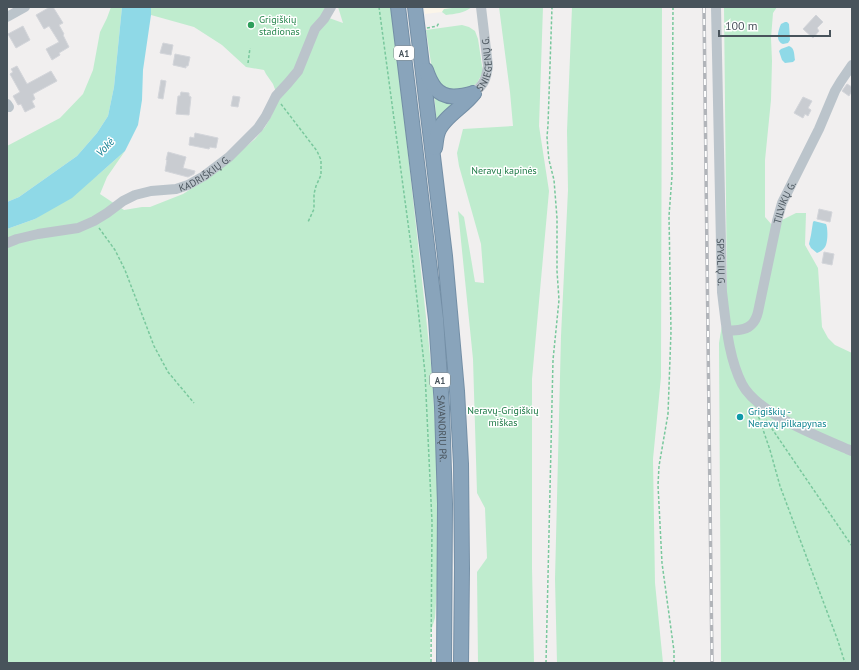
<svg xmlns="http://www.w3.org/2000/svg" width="859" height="670" viewBox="0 0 859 670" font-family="'PT Sans',sans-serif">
<rect width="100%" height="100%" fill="#f1efef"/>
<!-- commercial -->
<path fill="#fbf5e9" d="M424,7H460L444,9L442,12L425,14Z"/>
<!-- green -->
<path fill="#bfecce" d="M111,7H122L114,87L108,116L97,133L77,156L19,197L7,202V146L60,118L83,94L93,70L100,32L107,18Z
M151,7H328L329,18L343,23L338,7H392L426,317L432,374L436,442L437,488V587L435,618L430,634V663H7V229L35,219L99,174L125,151L107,177L100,194L124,210L142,207H150L183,194L211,176L255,139L265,127L272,115L276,92L273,84L266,74L264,70L246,67L222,45L194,27L151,15Z
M460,7H472C464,13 455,14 446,15L442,12L444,9Z
M499,7H543L539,126L549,191L532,379V568L534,663H478L477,572L487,558L485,508L477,493L473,359L458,211L464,217L475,282L484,283L481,244L459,166L457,153L463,129L513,126L510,92Z
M572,7H662L661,377L653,459L655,583L663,663H557L555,579L561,336L568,190L567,131Z
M724,7H777L773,13L771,38L772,61L771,100L765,160V217L772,225L796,213H806L805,245L818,268L822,327L828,338L835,345L852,353V663H721L719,343L727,295Z
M462,25L469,27L475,31L478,39L483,72L477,83L468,90L446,92L433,76L426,30Z
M434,93L463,101L437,125Z"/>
<!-- water -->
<path fill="#8fd9e7" d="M122,7H151V15L143,70L142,100L138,125L125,151L72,198L35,219L7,229V202L19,197L77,156L97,133L108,116L114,87Z
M785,22H787L789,24L790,40L788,43L783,44C775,41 778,31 781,24Z
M789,46C795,48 794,55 795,60L793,62L785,63L782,60L779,51L781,49Z
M814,221L826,224C828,228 828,243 825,247C823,250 820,252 817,253L811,248L809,244L811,235L813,222Z"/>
<!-- building -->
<path fill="#c9ccd1" stroke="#d3d5da" d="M50,7H53L63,23L59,25L64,34L63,35L69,47L59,53L60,55L52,60L46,49L59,42L49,26L44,29L36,15Z
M816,15L823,22L817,28L819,31L813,38L803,29Z
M23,26L30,40L16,48L8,34Z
M163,43L173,45L171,55L160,53Z
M175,54L190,57L188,66H186V68L173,65Z
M17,66L27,84L51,71L57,81L33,94L35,99L32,101L35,107L25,112L21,104L18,105L13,96L20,92L10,74L13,72L11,69Z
M161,80L166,81L163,99L158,98Z
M847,84L852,87V91L849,96L842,91Z
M181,92L189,93V96L191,97L189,115L176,114L178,96H180Z
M233,96L240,97L238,107L231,106Z
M803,97L812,101L808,108L811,110L808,116L805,114L803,118L794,113Z
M195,133L218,138L216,148L210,147L209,149L189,145L190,137L194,138Z
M168,152L186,157L183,168L195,171L194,174L188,177L165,171L167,160H166Z
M819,209L832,212L830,222L817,219Z
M824,252L834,254L832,265L822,263Z"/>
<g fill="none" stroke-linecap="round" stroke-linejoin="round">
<defs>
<g id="highway">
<path id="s5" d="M398,7L436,319L442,407L445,504L444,663"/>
<path d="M415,7L445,256L457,391L461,464L462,568L461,663"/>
<path d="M426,70C428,76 431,83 435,88C445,100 460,97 474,93"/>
<path d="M435,148C436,143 436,137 438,132C443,117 464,107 474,93"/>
</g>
</defs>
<!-- highway casing -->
<use href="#highway" stroke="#748fa6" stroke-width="16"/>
<!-- path -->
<path stroke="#79c89d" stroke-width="1.5" stroke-dasharray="3 2" stroke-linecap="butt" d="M379,7L412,253L425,373L432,522L431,663
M673,7L672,176L669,216L671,331L668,414L659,466L658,485L662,563L674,651V663
M427,28L437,26L439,23
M248,63L250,48
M281,104L317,151L321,160V175L316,186L314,194V209L308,222
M99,228L115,250L125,270L154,346L168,372L194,403
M757,412L770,450L780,486L838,641L845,663
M766,420L852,546
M546,663L553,360L559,300L557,271V218L554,180L549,160L548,150L547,137L548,125L552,7"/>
<!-- minor -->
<g stroke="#bbc4cb" stroke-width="10">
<path id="s1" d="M716,7L722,292C726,323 728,356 742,384C757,413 817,436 847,449L852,451"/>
<path d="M7,17L25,7"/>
<path id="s2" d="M474,93C484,84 486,80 488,66L481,7"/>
<path d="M7,104L9,107"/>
<path id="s3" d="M7,243L17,239L38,234L78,228L94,221L107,213L123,201L135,195L151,191L176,189L188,185L204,176L229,157L258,128L266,116L276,96L288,83L298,71L315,29L324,19L331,7"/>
<path id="s4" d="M727,331C735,330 746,331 752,324C755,321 757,316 758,312L777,221L782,203L819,129L835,91L841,81L852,65"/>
</g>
<!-- highway -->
<use href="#highway" stroke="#89a4bb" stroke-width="14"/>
<defs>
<path id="rail" d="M704,7L712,663"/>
</defs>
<!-- rail casing -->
<use href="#rail" stroke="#b1b4b9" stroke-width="3.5"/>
<!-- rail -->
<use href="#rail" stroke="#fff" stroke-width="2" stroke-dasharray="6" stroke-linecap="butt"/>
</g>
<!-- markers -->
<circle fill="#2e9e5b" stroke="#fff" stroke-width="1.5" cx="251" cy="25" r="4"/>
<circle fill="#0f9aa8" stroke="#fff" stroke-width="1.5" cx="740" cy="417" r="4"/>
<g text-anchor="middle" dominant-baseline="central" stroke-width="3" stroke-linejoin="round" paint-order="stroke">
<!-- shield labels -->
<g fill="#fff" stroke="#7f878c" stroke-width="1">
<rect x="394" y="46" width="20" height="14" rx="3"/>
<rect x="430" y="373" width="20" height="14" rx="3"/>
</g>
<g font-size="9" font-weight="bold" fill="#48535b">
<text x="404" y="53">A1</text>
<text x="440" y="380">A1</text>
</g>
<!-- leisure labels -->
<g font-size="10" fill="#27864d" stroke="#fff" text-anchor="start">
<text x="259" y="19">Grigiškių<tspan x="259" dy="12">stadionas</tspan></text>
</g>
<!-- street labels -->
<g font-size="10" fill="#48535b" stroke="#fff">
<text stroke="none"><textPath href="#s2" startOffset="33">SNIEGENŲ G.</textPath></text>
<text stroke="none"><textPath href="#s3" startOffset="213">KADRIŠKIŲ G.</textPath></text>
<text stroke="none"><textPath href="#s4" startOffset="153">TILVIKŲ G.</textPath></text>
<text stroke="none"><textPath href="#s1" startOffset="255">SPYGLIŲ G.</textPath></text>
<text stroke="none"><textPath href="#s5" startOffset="424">SAVANORIŲ PR.</textPath></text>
</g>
<!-- park labels -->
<g font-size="10" fill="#1c7945" stroke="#fff">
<text x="504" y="170">Neravų kapinės</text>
<text x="503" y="410">Neravų-Grigiškių<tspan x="503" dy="12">miškas</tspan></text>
</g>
<!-- culture labels -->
<g font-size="10" fill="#0d838f" stroke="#fff" text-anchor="start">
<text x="748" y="411">Grigiškių -<tspan x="748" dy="12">Neravų pilkapynas</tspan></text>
</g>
<!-- water labels -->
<g font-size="11" font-style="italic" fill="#148093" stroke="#fff">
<text transform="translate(105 147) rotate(-46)">Vokė</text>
</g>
</g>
<!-- border -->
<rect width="859" height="670" fill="none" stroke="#48535b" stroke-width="16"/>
<!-- scale -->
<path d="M719 30v6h111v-6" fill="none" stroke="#48535b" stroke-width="2"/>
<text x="725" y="30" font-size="12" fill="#48535b" stroke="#ffffff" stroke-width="3" paint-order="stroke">100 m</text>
</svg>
